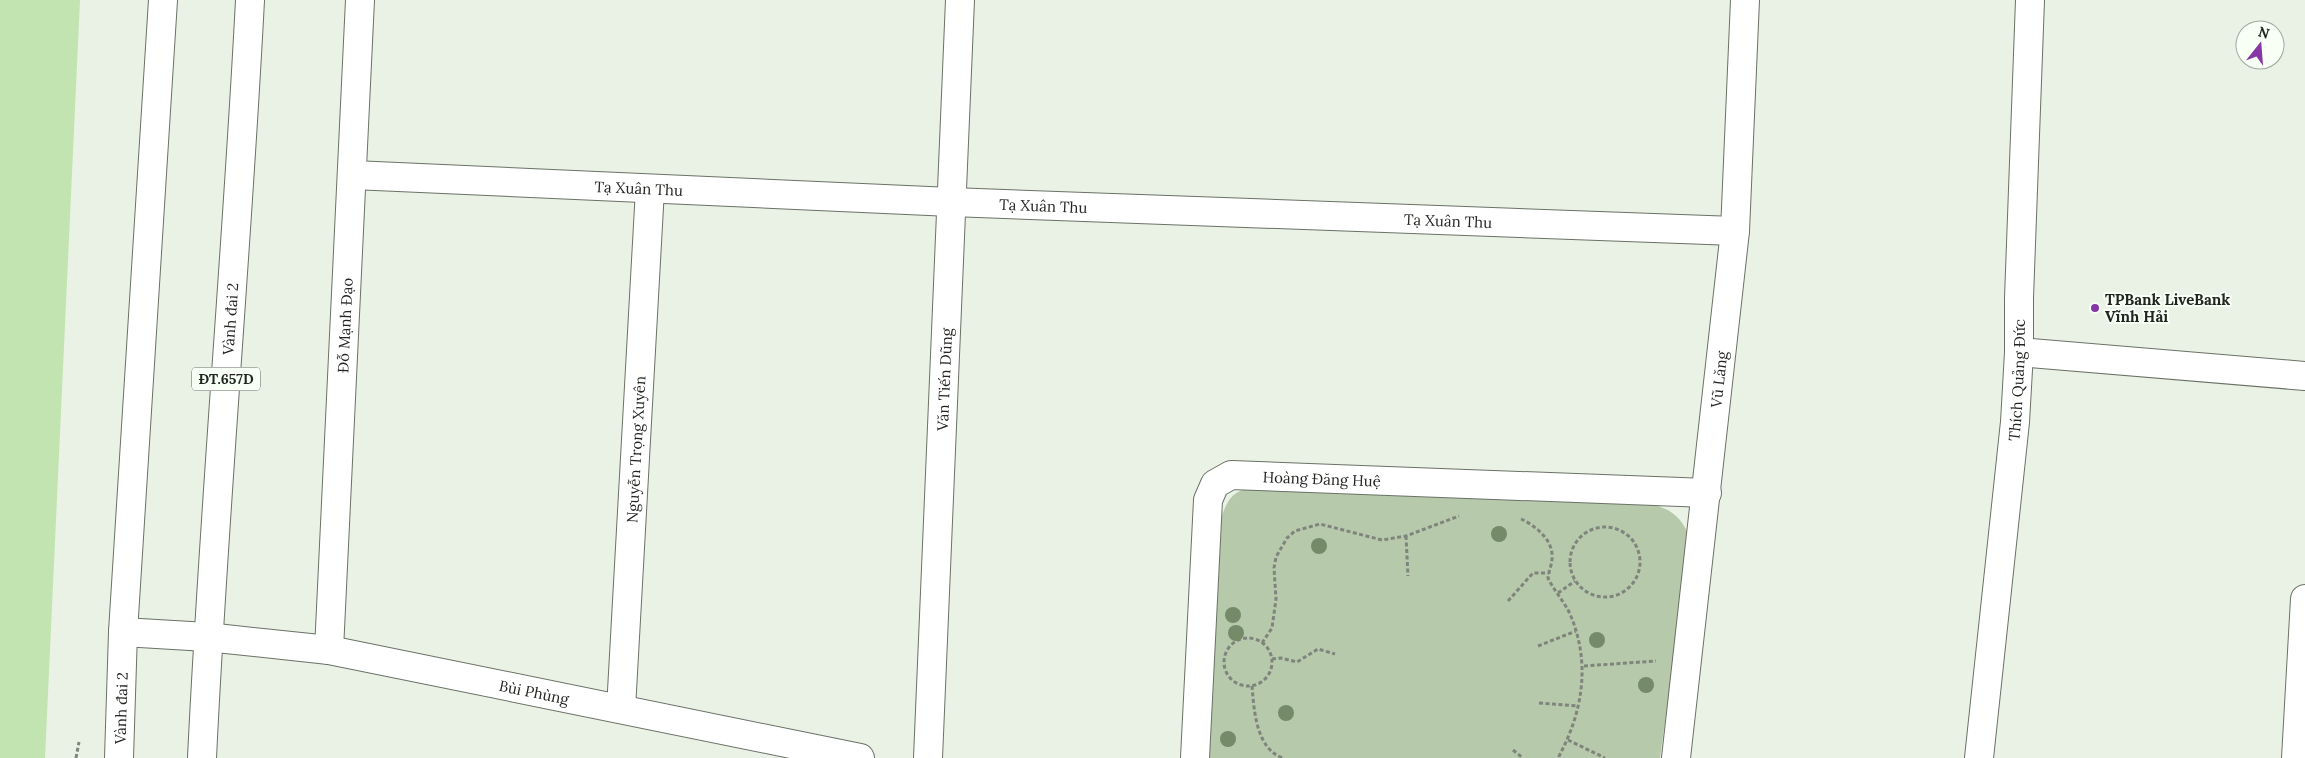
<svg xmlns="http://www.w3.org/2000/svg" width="2305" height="758" viewBox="0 0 2305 758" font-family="Lora,serif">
<rect width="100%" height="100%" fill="#eaf2e6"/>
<!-- green -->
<path fill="#b6caab" d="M1258,484L1645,502C1669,508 1683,516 1690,540L1660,758H1209L1219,523C1230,494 1230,494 1258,484Z"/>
<!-- water -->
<path fill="#c2e4b0" d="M0,0H80L45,758H0Z"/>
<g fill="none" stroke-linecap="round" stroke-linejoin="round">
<defs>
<g id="minor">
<path id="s1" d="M353,175L951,202L1735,231"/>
<path d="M2019,352L2305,376"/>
<path id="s2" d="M207,637L329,650L860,758"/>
<path id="s3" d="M329,650L360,0"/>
<path id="s4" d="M621,709L650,189"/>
<path id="s5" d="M928,758L960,0"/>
<path id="s6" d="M1195,758L1208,500L1215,484L1231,475L1707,493"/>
<path id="s7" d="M1676,758L1735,231L1745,0"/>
<path id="s8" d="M1979,758L2015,422L2019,352V298L2030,0"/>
<path d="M2296,758L2305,599"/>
</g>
<g id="major">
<path d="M123,632L207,637"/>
<path id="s9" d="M119,758L123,632L163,0"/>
<path id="s10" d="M202,758C214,505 237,253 250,0"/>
</g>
</defs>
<!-- minor casing -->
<use href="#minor" stroke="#6a7166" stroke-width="30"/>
<!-- major casing -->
<use href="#major" stroke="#6a7166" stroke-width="30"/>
<!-- path -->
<path stroke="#7f847c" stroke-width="3" stroke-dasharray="4 2.5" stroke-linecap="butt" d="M1521,519C1534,525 1551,538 1552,554C1553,562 1549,570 1548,578C1554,591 1564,601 1570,614C1591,663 1583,712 1558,758
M1570 562a35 35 0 1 1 70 0a35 35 0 1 1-70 0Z
M1406,536L1408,576
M1558,593L1575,581
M1508,601L1533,573H1549
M1224 662a24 24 0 1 1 48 0a24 24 0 1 1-48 0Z
M1262,643L1272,628L1276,599L1274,568L1276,557L1287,538L1295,531L1320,524L1382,540L1406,536L1459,516
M1538,646L1576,631
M1272,659L1281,658L1297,662L1318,649L1335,654
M1584,666L1656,661
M1252,686C1254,710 1256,749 1283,758
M1539,703L1578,706
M1568,740L1605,758
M1513,750L1523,758
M76,758L79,742"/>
<!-- minor -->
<use href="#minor" stroke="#fff" stroke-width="28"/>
<!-- major -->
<use href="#major" stroke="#fff" stroke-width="28"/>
</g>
<!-- trees -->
<g fill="#758a68">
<circle cx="1499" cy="534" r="8"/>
<circle cx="1319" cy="546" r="8"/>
<circle cx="1233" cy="615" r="8"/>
<circle cx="1236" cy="633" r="8"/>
<circle cx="1597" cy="640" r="8"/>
<circle cx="1646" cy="685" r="8"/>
<circle cx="1286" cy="713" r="8"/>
<circle cx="1228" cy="739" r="8"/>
</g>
<!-- markers -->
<circle fill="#8636a5" stroke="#f8fff5" stroke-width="2" cx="2095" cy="308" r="5"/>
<g text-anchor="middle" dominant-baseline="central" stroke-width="4" stroke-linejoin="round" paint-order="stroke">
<!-- shield labels -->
<rect fill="#f8fff5" stroke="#626660" stroke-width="1" x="192" y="367.5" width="68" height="23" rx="4"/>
<g font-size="14" font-weight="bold" fill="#222520">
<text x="226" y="379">ĐT.657D</text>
</g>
<!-- street labels -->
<g font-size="15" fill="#222520" stroke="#f8fff5">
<text stroke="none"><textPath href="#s1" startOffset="286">Tạ Xuân Thu</textPath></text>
<text stroke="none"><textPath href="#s1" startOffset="691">Tạ Xuân Thu</textPath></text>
<text stroke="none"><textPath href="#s1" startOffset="1096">Tạ Xuân Thu</textPath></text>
<text stroke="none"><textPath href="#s10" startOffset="440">Vành đai 2</textPath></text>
<text stroke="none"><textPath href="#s3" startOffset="325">Đỗ Mạnh Đạo</textPath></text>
<text stroke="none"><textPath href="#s5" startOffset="379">Văn Tiến Dũng</textPath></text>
<text stroke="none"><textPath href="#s7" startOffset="381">Vũ Lăng</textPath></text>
<text stroke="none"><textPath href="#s8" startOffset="380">Thích Quảng Đức</textPath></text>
<text stroke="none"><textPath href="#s4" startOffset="260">Nguyễn Trọng Xuyên</textPath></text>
<text stroke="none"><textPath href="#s6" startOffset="385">Hoàng Đăng Huệ</textPath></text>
<text stroke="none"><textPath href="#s2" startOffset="332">Bùi Phùng</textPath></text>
<text stroke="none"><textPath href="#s9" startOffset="50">Vành đai 2</textPath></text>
</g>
<!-- poi labels -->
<g font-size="15" font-weight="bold" fill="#222520" stroke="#f8fff5" text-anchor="start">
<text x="2105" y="299">TPBank LiveBank<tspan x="2105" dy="17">Vĩnh Hải</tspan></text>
</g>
</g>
<!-- north arrow -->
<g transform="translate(2260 45) rotate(17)"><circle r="24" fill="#f8fff5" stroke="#a2a8a0"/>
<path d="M0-4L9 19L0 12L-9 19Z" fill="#8636a5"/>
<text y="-8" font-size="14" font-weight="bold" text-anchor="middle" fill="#222520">N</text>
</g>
</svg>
